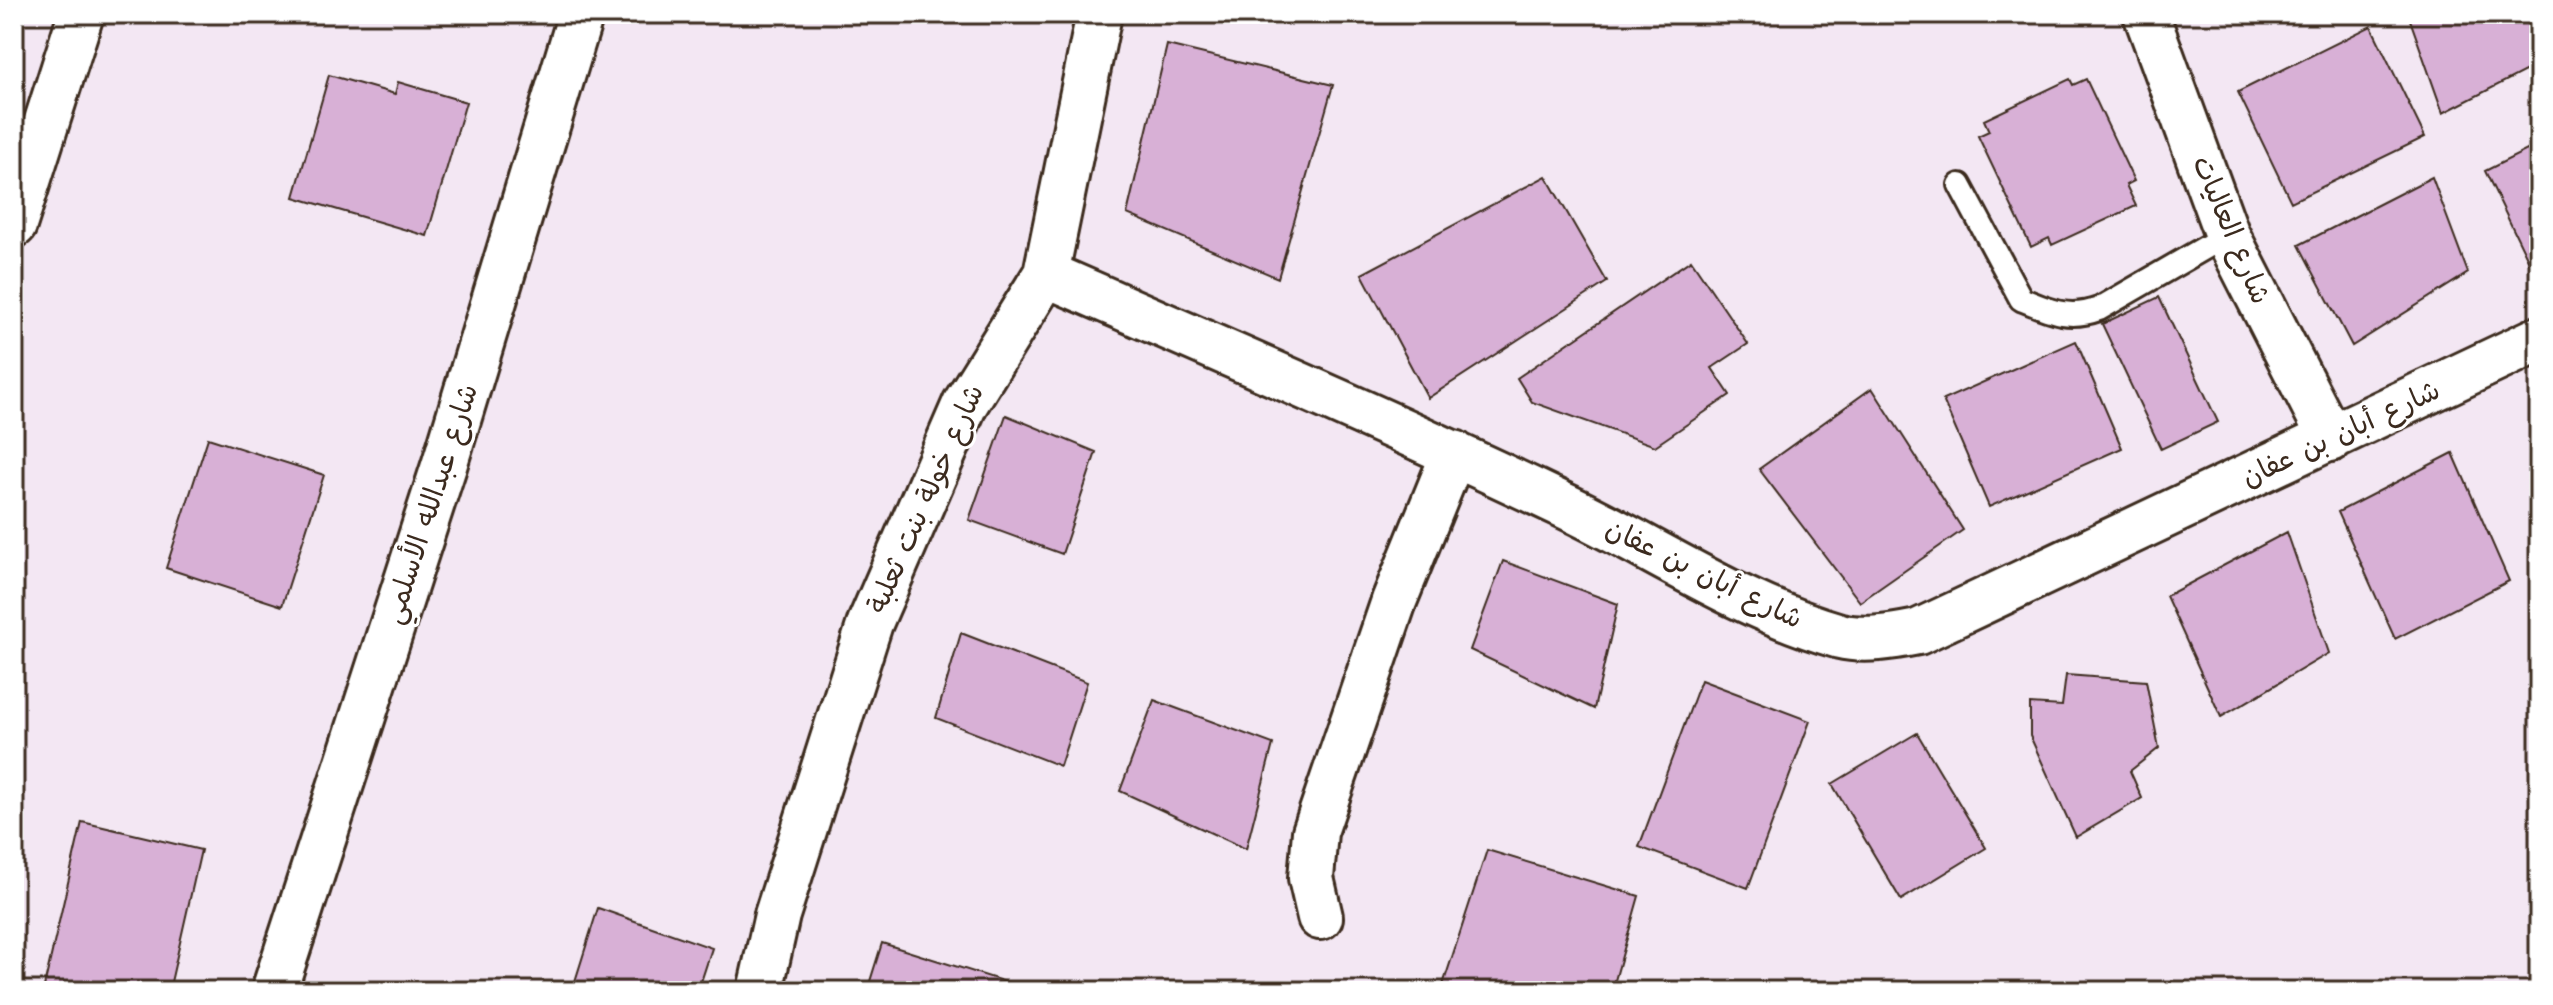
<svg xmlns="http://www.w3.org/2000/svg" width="2553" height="1005" viewBox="0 0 2553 1005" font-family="'Architects Daughter','Playpen Sans Arabic',sans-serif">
<rect width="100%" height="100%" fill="#f3e7f3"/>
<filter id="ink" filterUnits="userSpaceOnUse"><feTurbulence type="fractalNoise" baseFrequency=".0125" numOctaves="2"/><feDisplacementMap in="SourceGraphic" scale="16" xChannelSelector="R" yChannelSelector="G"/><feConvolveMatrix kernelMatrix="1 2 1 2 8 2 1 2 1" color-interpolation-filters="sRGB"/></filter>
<g filter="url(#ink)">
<!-- building -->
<path fill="#d8b0d6" stroke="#3b2a1e" stroke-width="2" d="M2008,14H2037L2011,24Z
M2408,14H2539V64L2443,113Z
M2371,26L2425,137L2291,202L2238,92Z
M1167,45L1333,85L1278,278L1127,214Z
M329,75L395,94L398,82L466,102L427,236L294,197Z
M2070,79L2073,85L2086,79L2134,181L2126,185L2136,206L2052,245L2049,238L2031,247L1978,136L1989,131L1984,120Z
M2539,144V261L2531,266L2485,171Z
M1546,176L1607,282L1428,398L1362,274Z
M2432,177L2468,273L2352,346L2299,245Z
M1691,260L1748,344L1712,368L1730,395L1655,446L1532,402L1517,378Z
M2159,297L2218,422L2161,449L2102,324Z
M2076,341L2122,448L1989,507L1943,400Z
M1872,388L1963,530L1860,602L1759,469Z
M1006,415L1096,452L1062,554L969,520Z
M208,438L324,475L282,606L166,568Z
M2453,453L2509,581L2395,639L2338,512Z
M2287,532L2329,653L2221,717L2166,596Z
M1503,561L1618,604L1594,709L1470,650Z
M961,633L1087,682L1060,766L936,718Z
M2066,675L2146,681L2159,748L2130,771L2142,798L2076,837L2030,736V704L2062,706Z
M1701,680L1810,721L1748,888L1639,847Z
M1154,700L1273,744L1246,849L1120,791Z
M1917,733L1986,848L1901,900L1832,784Z
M82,822L201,850L169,991H43Z
M1487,850L1639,896L1612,991H1441Z
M598,908L712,948L698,991H572Z
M882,943L1031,990L1030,991H867Z"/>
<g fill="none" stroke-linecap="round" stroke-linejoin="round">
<defs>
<path id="service" d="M1960,185L2021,299C2050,311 2069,320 2099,309L2227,235"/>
<path id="minor" d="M2146,14L2227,235L2331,439
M14,225L81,14
M1046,274C1218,349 1391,423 1561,504C1653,547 1740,608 1840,636C1864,642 1893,637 1918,632L2539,339
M1320,917L1311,878L1315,832L1394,601L1454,453
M274,991L444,466L581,14
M760,991L777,915L870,623L965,404L1046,274L1099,14"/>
</defs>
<!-- service casing -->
<use href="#service" stroke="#3b2a1e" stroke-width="28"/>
<!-- minor casing -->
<use href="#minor" stroke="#3b2a1e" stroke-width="50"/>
<!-- service -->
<use href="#service" stroke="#fff" stroke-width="22"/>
<!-- minor -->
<use href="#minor" stroke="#fff" stroke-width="44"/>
</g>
</g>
<g text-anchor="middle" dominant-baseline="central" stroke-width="6" stroke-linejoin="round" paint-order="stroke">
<!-- street labels -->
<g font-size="28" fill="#3b2a1e" stroke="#fff">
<text transform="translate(2231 230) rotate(67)">شارع العاليات</text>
<text transform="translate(2341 434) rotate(-25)">شارع أبان بن عفان</text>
<text transform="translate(926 499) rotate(-66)">شارع خولة بنت ثعلبة</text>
<text transform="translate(431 504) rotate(-72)">شارع عبدالله الأسلمي</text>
<text transform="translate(1704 574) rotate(26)">شارع أبان بن عفان</text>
</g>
</g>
<!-- margin -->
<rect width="2553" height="1005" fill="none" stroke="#fff" stroke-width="48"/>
<rect x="24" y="24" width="2505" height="957" fill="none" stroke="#3b2a1e" stroke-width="3" filter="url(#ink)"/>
</svg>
